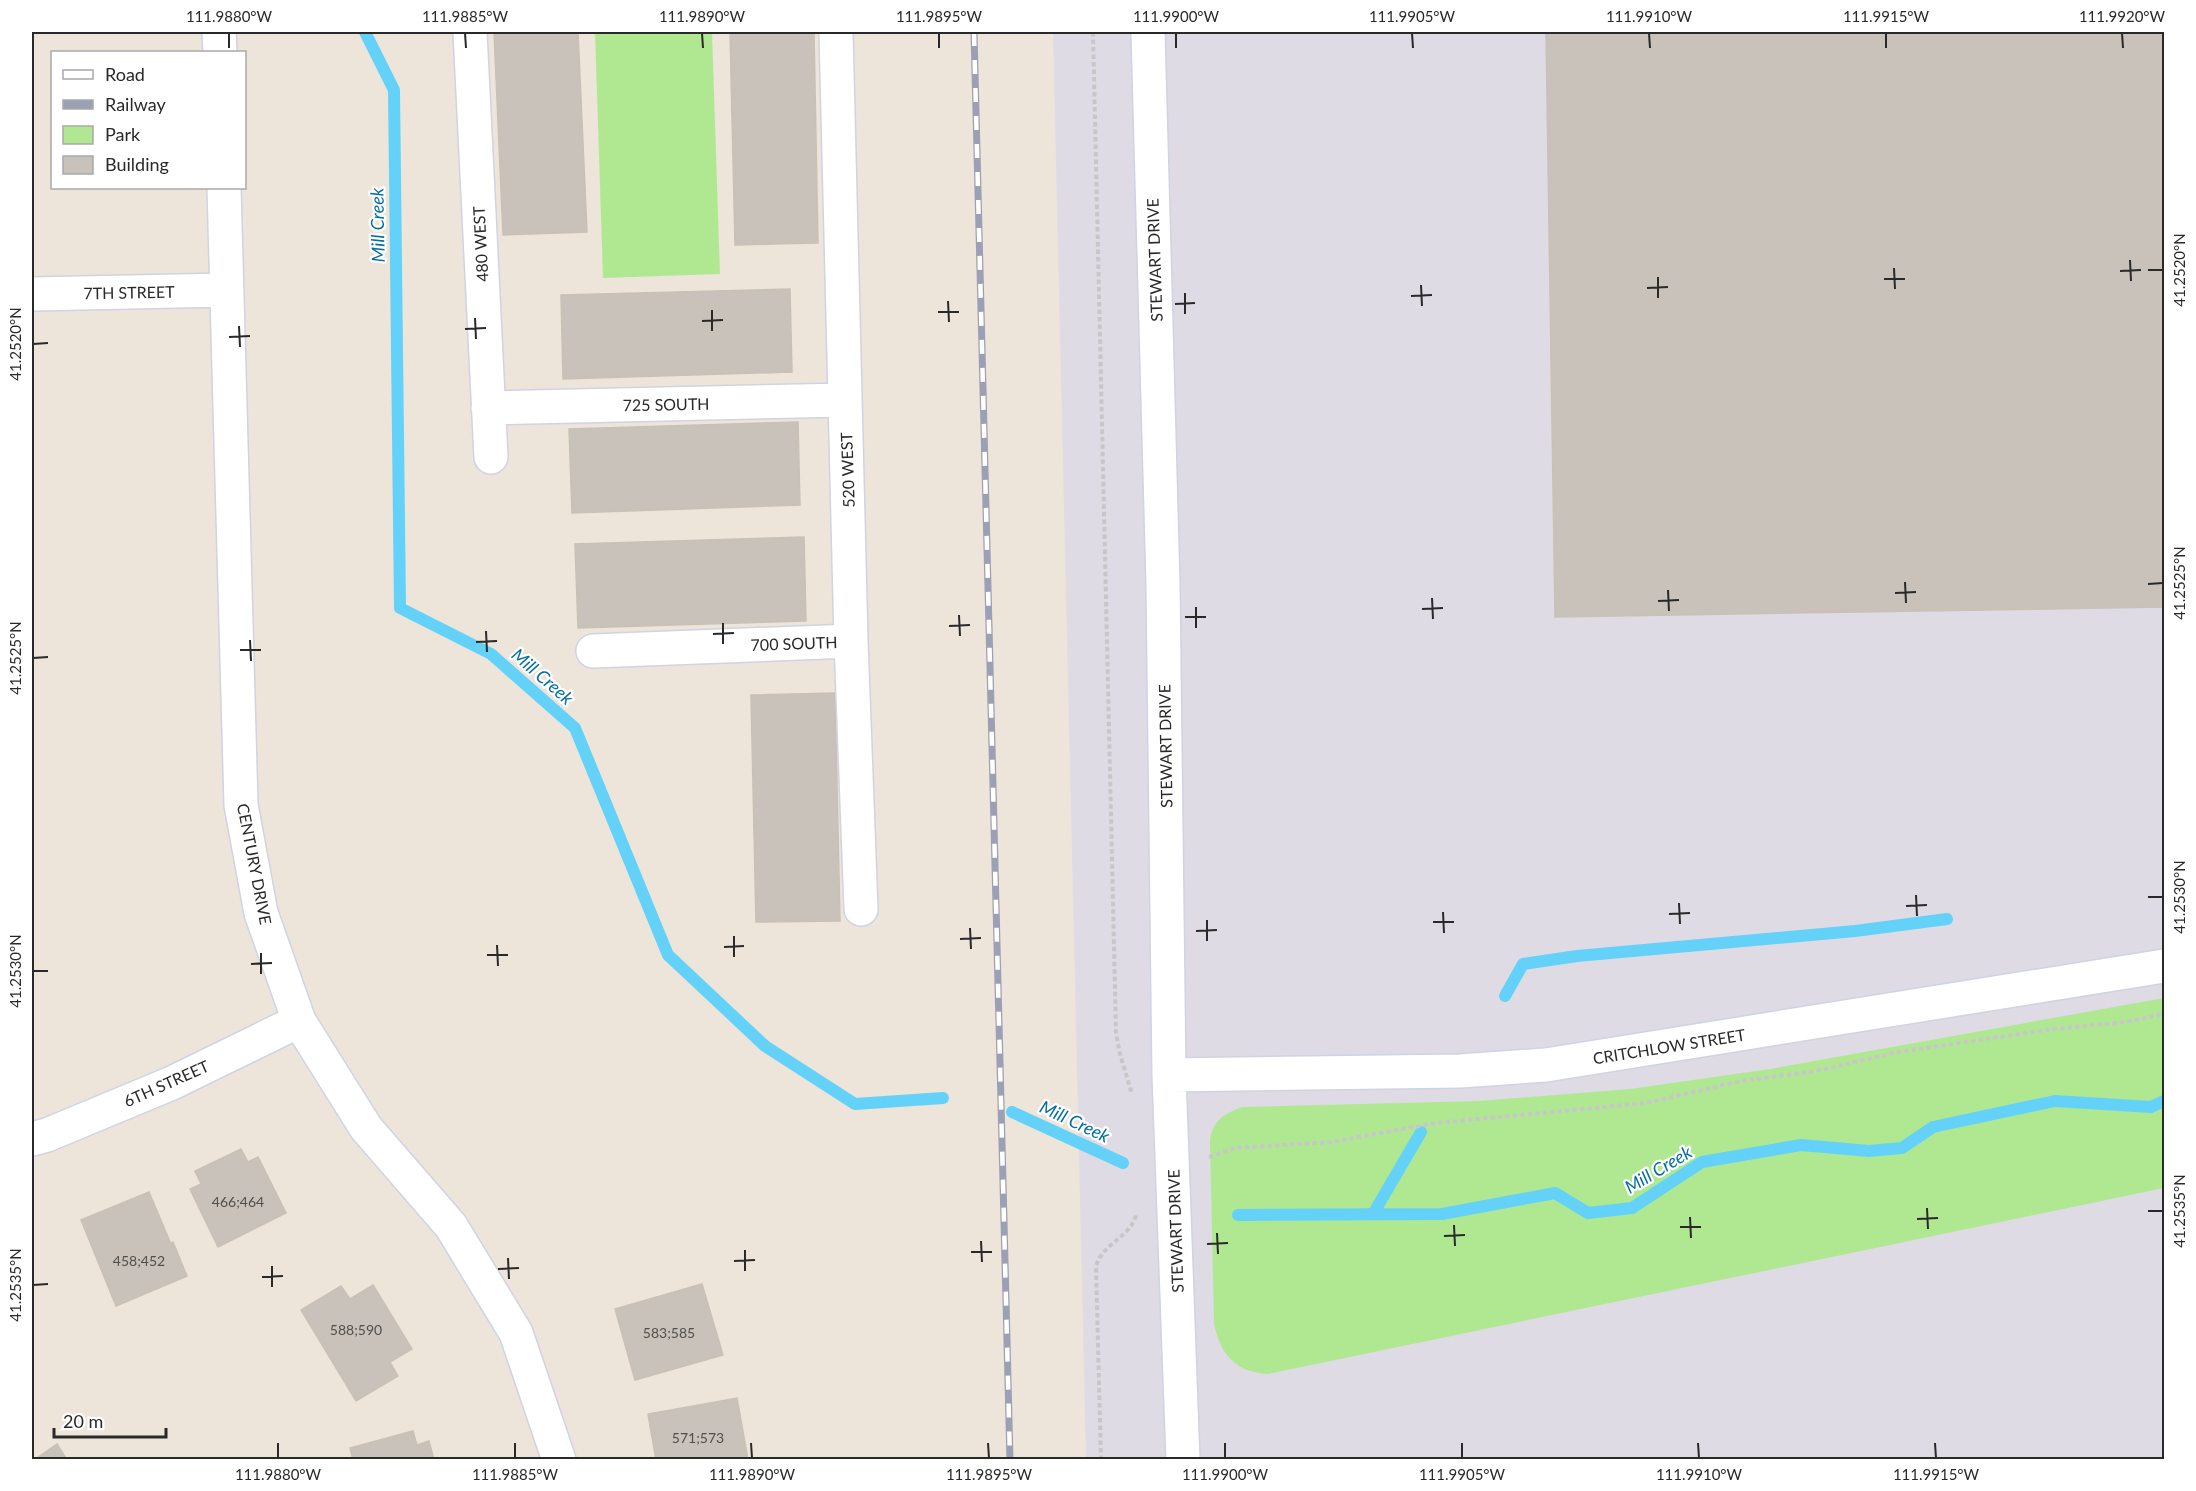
<svg xmlns="http://www.w3.org/2000/svg" width="2196" height="1491" viewBox="0 0 2196 1491" font-family="Lato,sans-serif">
<rect width="100%" height="100%" fill="#ede5da"/>
<!-- industrial -->
<path fill="#dedbe5" d="M1053,32H2164V1459H1086Z"/>
<!-- green -->
<path fill="#b0e892" d="M595,32H712L720,274L603,278Z
M2164,998V1188L1268,1374C1235,1372 1221,1355 1214,1324L1210,1140C1213,1120 1224,1114 1242,1107L1479,1101L1630,1089L1770,1069Z"/>
<g fill="none" stroke-linecap="round" stroke-linejoin="round">
<!-- stream -->
<path stroke="#64d2f8" stroke-width="12" d="M365,32L394,90L400,608L491,654L575,728L668,955L765,1046L855,1104L943,1098
M1505,996L1523,964L1577,956L1855,931L1947,919
M1012,1112L1123,1163
M1373,1214L1421,1132
M1238,1215L1442,1214L1555,1193L1588,1213L1632,1208L1702,1162L1801,1145L1869,1151L1902,1148L1933,1127L2055,1101L2151,1107L2164,1101"/>
</g>
<!-- building -->
<path fill="#c8c2ba" stroke="#c8c1b4" stroke-width="1.5" d="M494,32H578L587,232L503,235Z
M730,32H814L818,243L735,245Z
M1546,32H2164V607L1555,617Z
M790,289L792,372L563,379L561,295Z
M798,422L800,505L572,513L569,429Z
M804,537L806,621L578,628L575,544Z
M835,693L840,921L756,922L751,695Z
M241,1149L248,1162L258,1157L286,1213L218,1247L190,1189L201,1184L195,1171Z
M149,1192L171,1244L173,1242L187,1276L116,1306L81,1220Z
M702,1284L723,1355L635,1380L615,1309Z
M373,1285L412,1349L390,1362L398,1376L356,1401L301,1310L341,1286L350,1299Z
M737,1398L748,1460H656L648,1414Z
M413,1431L417,1445L429,1441L434,1460H353L350,1448Z
M57,1444L67,1460H34Z"/>
<g fill="none" stroke-linecap="round" stroke-linejoin="round">
<defs>
<path id="minor" d="M219,32L220,52
M470,32L491,457
M836,32L851,641L861,909
M1148,32L1163,584L1169,1075L1183,1460
M224,188L241,805L261,913L299,1021L366,1128L451,1226L516,1333L559,1460
M32,294L227,290
M488,408L845,400
M593,651L851,641
M1169,1075L1460,1071L1546,1065L2164,966
M32,1139L47,1135L172,1083L299,1021"/>
</defs>
<!-- minor casing -->
<use href="#minor" stroke="#cfd3e4" stroke-width="36"/>
<!-- path -->
<path stroke="#c7c7c7" stroke-width="4" stroke-dasharray="4.5 3" stroke-linecap="butt" d="M1093,32L1116,1033L1120,1054L1132,1094
M1209,1157L1235,1148L1331,1142L1436,1123L1646,1103L1741,1081L1816,1071L1898,1052L2054,1029L2126,1022L2164,1014
M1101,1460L1096,1267C1101,1244 1131,1237 1136,1215"/>
<!-- minor -->
<use href="#minor" stroke="#fff" stroke-width="33"/>
<defs>
<path id="rail" d="M974,32L1010,1460"/>
</defs>
<!-- rail casing -->
<use href="#rail" stroke="#9ca0b5" stroke-width="7"/>
<!-- rail -->
<use href="#rail" stroke="#fff" stroke-width="4.5" stroke-dasharray="14" stroke-linecap="butt"/>
</g>
<!-- ticks -->
<path fill="none" stroke="#292929" stroke-width="2" d="M229,33V48M465,33L466,48M702,33L703,48M939,33V48M1176,33V48M1412,33L1413,48M1649,33L1650,48M1886,33V48M2122,33L2123,48M2130,260L2131,281M1894,268L1895,289M2148,270H2163M2120,271L2141,270M1658,277V298M1884,279H1905M1421,285L1422,306M1647,288L1668,287M1185,293V314M1411,296L1432,295M948,301L949,322M1175,304L1195,303M712,310V331M938,312H959M475,318L476,339M702,321L723,320M239,326L240,347M465,329L486,328M229,337L250,336M33,344L48,343M1905,582L1906,603M2148,584L2163,583M1668,590L1669,611M1895,593L1916,592M1432,598L1433,619M1658,601L1679,600M1196,607V628M1422,609L1443,608M959,615L960,636M1185,617H1206M723,623V644M949,626L970,625M486,631L487,652M713,634L734,633M250,640L251,661M476,642L497,641M240,650H261M33,658L48,657M1916,895L1917,916M2148,897H2163M1679,903L1680,924M1906,906L1927,905M1443,912L1444,933M1669,914L1690,913M1207,920V941M1433,922H1454M970,928L971,949M1196,931L1217,930M734,936V957M960,939L981,938M497,945L498,966M724,947L744,946M261,953V974M487,955H508M251,964L272,963M33,971H48M1927,1208L1928,1229M2148,1211H2163M1690,1217L1691,1238M1917,1219L1938,1218M1454,1225L1455,1246M1680,1227H1701M1217,1233L1218,1254M1444,1236L1465,1235M981,1241L982,1262M1207,1244L1228,1243M745,1250V1271M971,1252H992M508,1258L509,1279M734,1261L755,1260M272,1266V1287M498,1269L519,1268M262,1277L283,1276M33,1285L48,1284M278,1443V1458M515,1443V1458M751,1443L752,1458M988,1443L989,1458M1225,1443V1458M1462,1443V1458M1698,1443L1699,1458M1935,1443L1936,1458"/>
<g text-anchor="middle" dominant-baseline="central" stroke-width="4.5" stroke-linejoin="round" paint-order="stroke">
<!-- number labels -->
<g font-size="14" fill="#514f4d">
<text x="238" y="1201">466;464</text>
<text x="139" y="1260">458;452</text>
<text x="356" y="1329">588;590</text>
<text x="669" y="1332">583;585</text>
<text x="698" y="1437">571;573</text>
</g>
<!-- street labels -->
<g font-size="16" fill="#292929" stroke="#fff">
<text transform="translate(480 244) rotate(-93)">480 WEST</text>
<text transform="translate(1154 260) rotate(-92)">STEWART DRIVE</text>
<text transform="translate(129 292) rotate(-1)">7TH STREET</text>
<text transform="translate(666 404) rotate(-1)">725 SOUTH</text>
<text transform="translate(847 470) rotate(-92)">520 WEST</text>
<text transform="translate(794 643) rotate(-2)">700 SOUTH</text>
<text transform="translate(1165 746) rotate(-91)">STEWART DRIVE</text>
<text transform="translate(255 864) rotate(79)">CENTURY DRIVE</text>
<text transform="translate(1669 1046) rotate(-9)">CRITCHLOW STREET</text>
<text transform="translate(166 1083) rotate(-24)">6TH STREET</text>
<text transform="translate(1175 1231) rotate(-92)">STEWART DRIVE</text>
</g>
<!-- water labels -->
<g font-size="18" font-style="italic" fill="#036ea4" stroke="#fff">
<text transform="translate(377 225) rotate(-91)">Mill Creek</text>
<text transform="translate(543 676) rotate(41)">Mill Creek</text>
<text transform="translate(1075 1121) rotate(25)">Mill Creek</text>
<text transform="translate(1658 1169) rotate(-31)">Mill Creek</text>
</g>
</g>
<!-- border -->
<rect width="2196" height="1491" fill="none" stroke="#ffffff" stroke-width="66"/>
<!-- legend -->
<rect x="51" y="51" width="195" height="138" fill="#ffffff" stroke="#a9a9a9" stroke-width="1.5"/>
<rect x="63" y="70" width="30" height="9" fill="#ffffff" stroke="#a9a9a9" stroke-width="1.5"/>
<text x="105" y="81" font-size="18" fill="#292929">Road</text>
<rect x="63" y="100" width="30" height="9" fill="#9ca0b5" stroke="#a9a9a9" stroke-width="1.5"/>
<text x="105" y="111" font-size="18" fill="#292929">Railway</text>
<rect x="63" y="126" width="30" height="18" fill="#b0e892" stroke="#a9a9a9" stroke-width="1.5"/>
<text x="105" y="141" font-size="18" fill="#292929">Park</text>
<rect x="63" y="156" width="30" height="18" fill="#c8c2ba" stroke="#a9a9a9" stroke-width="1.5"/>
<text x="105" y="171" font-size="18" fill="#292929">Building</text>
<!-- scale -->
<path d="M54 1428v9h112v-9" fill="none" stroke="#292929" stroke-width="3"/>
<text x="63" y="1428" font-size="18" fill="#292929" stroke="#ffffff" stroke-width="4.5" paint-order="stroke">20 m</text>
<rect x="33" y="33" width="2130" height="1425" fill="none" stroke="#292929" stroke-width="2"/>
<g font-size="15" text-anchor="middle" fill="#292929">
<text x="229" y="22">111.9880°W</text>
<text x="465" y="22">111.9885°W</text>
<text x="702" y="22">111.9890°W</text>
<text x="939" y="22">111.9895°W</text>
<text x="1176" y="22">111.9900°W</text>
<text x="1412" y="22">111.9905°W</text>
<text x="1649" y="22">111.9910°W</text>
<text x="1886" y="22">111.9915°W</text>
<text x="2122" y="22">111.9920°W</text>
<text transform="translate(2180 270) rotate(-90)" y="5">41.2520°N</text>
<text transform="translate(16 344) rotate(-90)" y="5">41.2520°N</text>
<text transform="translate(2180 583) rotate(-90)" y="5">41.2525°N</text>
<text transform="translate(16 658) rotate(-90)" y="5">41.2525°N</text>
<text transform="translate(2180 897) rotate(-90)" y="5">41.2530°N</text>
<text transform="translate(16 971) rotate(-90)" y="5">41.2530°N</text>
<text transform="translate(2180 1211) rotate(-90)" y="5">41.2535°N</text>
<text transform="translate(16 1285) rotate(-90)" y="5">41.2535°N</text>
<text x="278" y="1480">111.9880°W</text>
<text x="515" y="1480">111.9885°W</text>
<text x="752" y="1480">111.9890°W</text>
<text x="989" y="1480">111.9895°W</text>
<text x="1225" y="1480">111.9900°W</text>
<text x="1462" y="1480">111.9905°W</text>
<text x="1699" y="1480">111.9910°W</text>
<text x="1936" y="1480">111.9915°W</text>
</g>
</svg>
